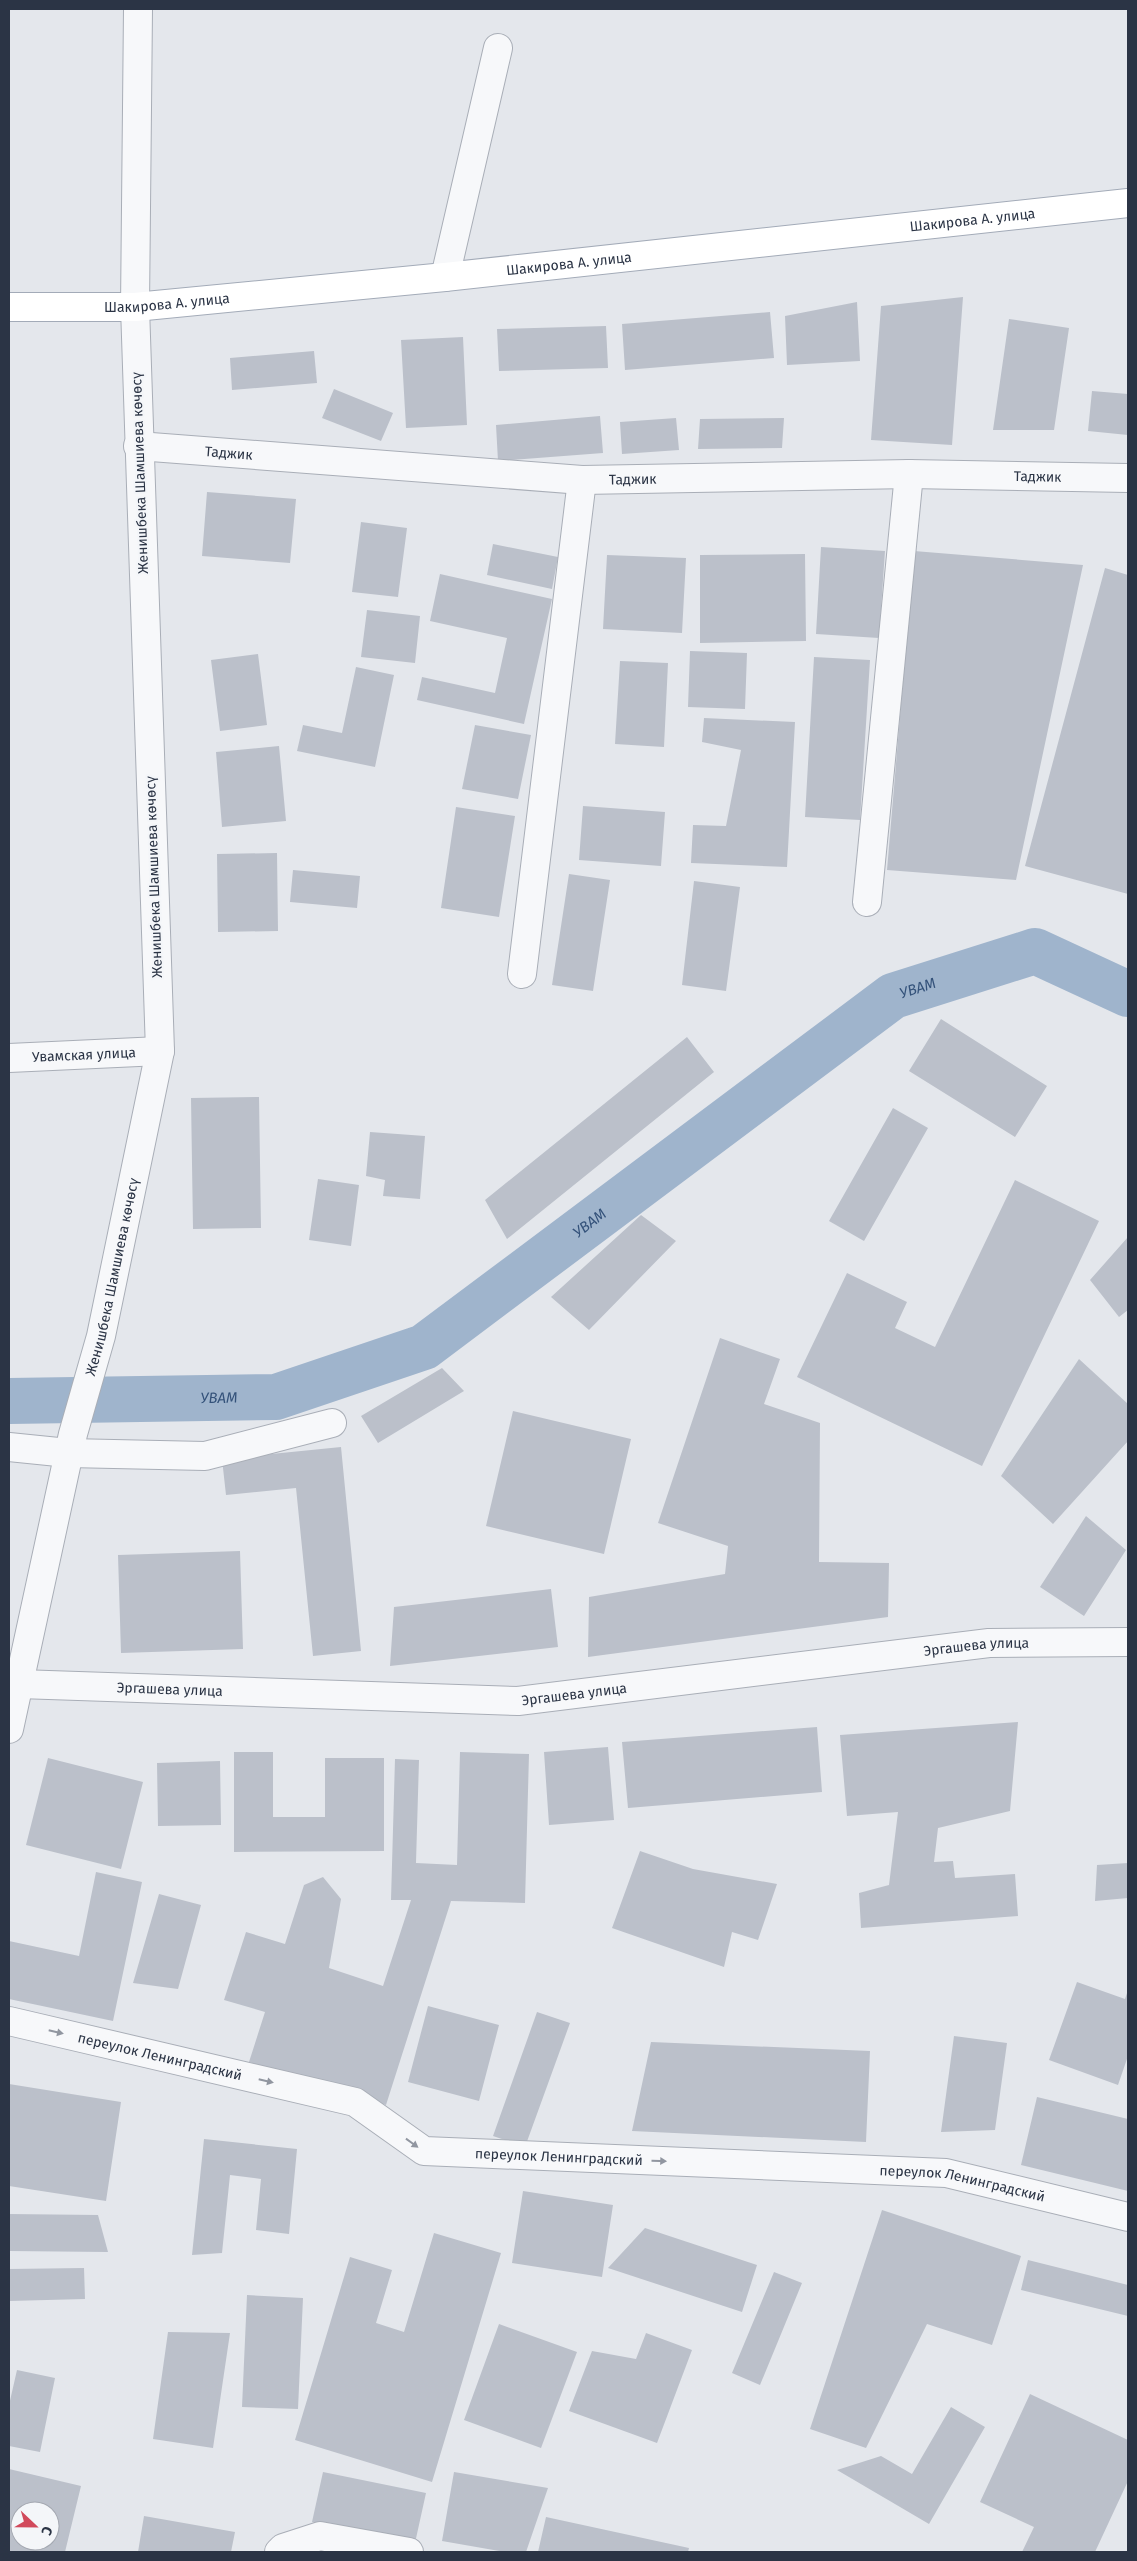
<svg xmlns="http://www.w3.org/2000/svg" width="1137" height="2561" viewBox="0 0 1137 2561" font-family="'Fira Sans',sans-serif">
<rect width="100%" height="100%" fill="#e4e7ec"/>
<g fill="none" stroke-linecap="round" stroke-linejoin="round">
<!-- canal -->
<path stroke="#9fb4cc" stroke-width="46" id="s1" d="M9,1401L276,1397L424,1347L893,996L1035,951L1128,994"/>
</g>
<!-- building -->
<path fill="#bbc0ca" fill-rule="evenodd" d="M963,297L952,445L871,440L881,306Z
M857,302L860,361L787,365L785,316Z
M770,312L774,358L625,370L622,324Z
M1009,319L1069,328L1054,430H993Z
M606,326L608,368L499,371L497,329Z
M463,337L467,425L406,428L401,340Z
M314,351L317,383L232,390L230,358Z
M334,389L393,413L381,441L322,418Z
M1092,391L1128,394V435L1088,431Z
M600,416L603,453L498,461L496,425Z
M676,418L679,450L622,454L620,422Z
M784,418L782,448L698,449L700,419Z
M207,492L296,499L290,563L202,556Z
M361,522L407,528L398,597L352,592Z
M493,544L558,557L552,589L487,575Z
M821,547L885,551L879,638L816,634Z
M914,551L1083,565L1016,880L887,870Z
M805,554L806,641L700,643V555Z
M607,555L686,558L682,633L603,629Z
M1105,568L1128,575V894L1025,866Z
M440,574L552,599L524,724L417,700L422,677L495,693L507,638L430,621Z
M367,610L420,616L415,663L361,657Z
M690,651L747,653L745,709L688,707Z
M258,654L267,725L220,731L211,660Z
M814,657L870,660L860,820L805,817Z
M620,661L668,663L664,747L615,744Z
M356,667L394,675L375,767L297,751L303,725L342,733Z
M704,718L795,722L787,867L691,863L693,825L726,826L741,750L702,742Z
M475,725L531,735L518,799L462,789Z
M279,746L286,821L222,827L216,752Z
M583,806L665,812L661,866L579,860Z
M456,807L515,816L499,917L441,908Z
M277,853L278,931L218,932L217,854Z
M293,870L360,876L357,908L290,902Z
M569,874L610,880L593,991L552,985Z
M694,881L740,887L726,991L682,985Z
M941,1019L1047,1086L1015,1137L909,1071Z
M687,1037L714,1072L507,1239L485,1200Z
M259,1097L261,1228L193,1229L191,1098Z
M893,1108L928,1128L864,1241L829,1221Z
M370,1132L425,1136L420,1199L383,1196L385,1180L366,1176Z
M318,1179L359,1185L351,1246L309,1240Z
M1015,1180L1099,1221L982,1466L797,1377L847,1273L907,1302L895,1328L935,1347Z
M641,1215L676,1241L589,1330L551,1297Z
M1128,1237V1310L1119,1317L1090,1280Z
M720,1338L780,1359L764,1404L820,1423L819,1562L889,1563L888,1617L588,1657L589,1597L725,1574L728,1546L658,1523Z
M1079,1359L1128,1404V1441L1053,1524L1001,1476Z
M442,1368L464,1391L378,1443L361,1416Z
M513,1411L631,1439L604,1554L486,1526Z
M341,1447L361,1651L313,1656L296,1488L226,1495L222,1459Z
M1086,1516L1126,1550L1084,1616L1040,1587Z
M240,1551L243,1649L121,1653L118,1555Z
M551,1589L558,1647L390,1666L394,1607Z
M1018,1722L1010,1811L938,1828L934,1862L953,1861L955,1878L1015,1874L1018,1916L861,1928L859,1893L889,1885L898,1812L847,1816L840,1735Z
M817,1727L822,1792L628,1808L622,1742Z
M608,1747L614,1820L549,1825L544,1752Z
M234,1752H273V1817H325V1758H384V1851L234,1852Z
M460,1752L529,1754L525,1903L451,1901L386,2105L249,2062L265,2012L224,2000L246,1932L285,1944L304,1885L323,1877L341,1899L329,1968L383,1986L411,1900H391L395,1759L419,1760L416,1863L457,1865Z
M48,1758L143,1782L121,1869L26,1845Z
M220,1761L221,1825L158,1826L157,1763Z
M640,1851L693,1869L777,1884L758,1940L732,1932L724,1967L612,1928Z
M1128,1863V1898L1095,1901L1097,1865Z
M96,1872L142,1882L113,2021L9,1999V1941L79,1956Z
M159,1894L201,1905L178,1989L133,1983Z
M1077,1982L1125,1999L1128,1990V2056L1118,2085L1049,2060Z
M428,2006L499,2025L479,2101L408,2082Z
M537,2012L570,2023L525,2147L493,2136Z
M954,2036L1007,2043L995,2130L941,2132Z
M651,2042L870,2051L866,2142L632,2131Z
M9,2084L121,2102L106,2201L9,2186Z
M1037,2097L1128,2119V2191L1021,2165Z
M204,2139L297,2149L289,2234L256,2230L261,2179L230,2175L222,2253L192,2255Z
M523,2191L613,2205L602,2277L512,2263Z
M882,2210L1021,2256L992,2345L927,2324L866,2448L810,2429Z
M9,2214L98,2215L108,2252L9,2251Z
M645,2228L757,2265L742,2312L608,2268Z
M434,2233L501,2253L432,2482L295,2440L350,2257L392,2270L376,2323L404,2332Z
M1028,2260L1128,2285V2316L1021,2290Z
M84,2268L85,2299L9,2301V2269Z
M774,2272L802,2283L760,2385L732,2373Z
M247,2295L303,2298L298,2409L242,2407Z
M499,2324L577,2352L541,2448L464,2420Z
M168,2332L230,2333L213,2448L153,2439Z
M646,2333L692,2350L657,2443L569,2411L592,2351L636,2359Z
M17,2370L55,2378L40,2452L9,2446V2405Z
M1030,2394L1128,2440V2481L1095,2552H1022L1034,2527L980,2502Z
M951,2407L985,2427L929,2524L837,2470L881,2456L912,2474Z
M9,2469L81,2486L65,2552H9ZM20,2511H50V2541H20Z
M323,2472L426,2493L415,2543L312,2522Z
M454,2472L548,2488L526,2552H505L442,2541Z
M144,2516L235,2532L231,2552H138Z
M546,2517L689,2548L688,2552H538Z"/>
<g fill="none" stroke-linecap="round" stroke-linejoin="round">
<defs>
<g id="minor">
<path d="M445,277L498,48"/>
<path id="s2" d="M138,446L582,480L909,474L1128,478"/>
<path d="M867,902L909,474"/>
<path d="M522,974L582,480"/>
<path id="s3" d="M9,1058L160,1051"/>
<path d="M9,1447L68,1453L205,1456L332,1423"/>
<path id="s4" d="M19,1684L518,1701L989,1643L1128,1642"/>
<path id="s5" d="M9,1729L73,1434L101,1336L160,1051L135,307L138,9"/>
<path id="s6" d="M9,2021L355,2102L424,2151L946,2173L1128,2217"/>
<path d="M279,2552L283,2548L320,2536L409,2552"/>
</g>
<g id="major">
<path id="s7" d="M9,307H135L445,277L1128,203"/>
</g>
</defs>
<!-- minor casing -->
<use href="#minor" stroke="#a9aeb7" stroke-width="30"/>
<!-- major casing -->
<use href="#major" stroke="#a3abb8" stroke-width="30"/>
<!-- minor -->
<use href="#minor" stroke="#f7f8fa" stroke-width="28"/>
<!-- major -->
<use href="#major" stroke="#fff" stroke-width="28"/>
</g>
<!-- one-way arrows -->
<defs><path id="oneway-solid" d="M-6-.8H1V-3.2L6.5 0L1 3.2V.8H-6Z" transform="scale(1.25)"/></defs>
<g fill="#9196a0">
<use href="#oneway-solid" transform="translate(56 2032) rotate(13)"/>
<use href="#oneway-solid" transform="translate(266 2081) rotate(13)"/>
<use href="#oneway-solid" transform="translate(412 2143) rotate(36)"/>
<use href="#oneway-solid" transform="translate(659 2161) rotate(2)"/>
</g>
<g text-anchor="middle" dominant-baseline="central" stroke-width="4.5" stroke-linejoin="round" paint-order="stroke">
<!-- street labels -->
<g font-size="14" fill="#2b3445" stroke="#f4f6f9">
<text stroke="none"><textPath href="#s7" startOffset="968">Шакирова А. улица</textPath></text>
<text stroke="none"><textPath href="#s7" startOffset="562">Шакирова А. улица</textPath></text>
<text stroke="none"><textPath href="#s7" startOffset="158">Шакирова А. улица</textPath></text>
<text stroke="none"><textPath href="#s2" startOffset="91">Таджик</textPath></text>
<text transform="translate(140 473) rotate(-92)">Женишбека Шамшиева көчөсү</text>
<text stroke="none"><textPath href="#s2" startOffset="901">Таджик</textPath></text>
<text stroke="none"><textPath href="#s2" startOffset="496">Таджик</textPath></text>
<text transform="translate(154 877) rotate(-92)">Женишбека Шамшиева көчөсү</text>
<text stroke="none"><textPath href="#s3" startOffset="75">Увамская улица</textPath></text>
<text stroke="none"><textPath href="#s5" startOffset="464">Женишбека Шамшиева көчөсү</textPath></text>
<text stroke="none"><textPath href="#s4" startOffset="961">Эргашева улица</textPath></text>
<text stroke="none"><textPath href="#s4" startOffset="151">Эргашева улица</textPath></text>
<text stroke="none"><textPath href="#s4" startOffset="556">Эргашева улица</textPath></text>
<text stroke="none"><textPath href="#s6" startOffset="155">переулок Ленинградский</textPath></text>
<text stroke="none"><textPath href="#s6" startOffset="575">переулок Ленинградский</textPath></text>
<text stroke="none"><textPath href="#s6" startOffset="980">переулок Ленинградский</textPath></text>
</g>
<!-- water labels -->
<g font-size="15" font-style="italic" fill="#34527a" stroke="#f4f6f9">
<text stroke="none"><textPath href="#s1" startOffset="1035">УВАМ</textPath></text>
<text stroke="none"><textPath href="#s1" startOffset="630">УВАМ</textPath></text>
<text stroke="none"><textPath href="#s1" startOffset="210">УВАМ</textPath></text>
</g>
</g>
<!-- border -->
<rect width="1137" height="2561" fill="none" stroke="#2b3445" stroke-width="20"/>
<!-- north arrow -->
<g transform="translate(35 2526) rotate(112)"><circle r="24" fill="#f4f6f9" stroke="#a4a8b1"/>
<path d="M0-4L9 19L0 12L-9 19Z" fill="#d1495b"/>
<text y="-8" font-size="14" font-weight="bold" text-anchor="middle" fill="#2b3445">С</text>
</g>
</svg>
